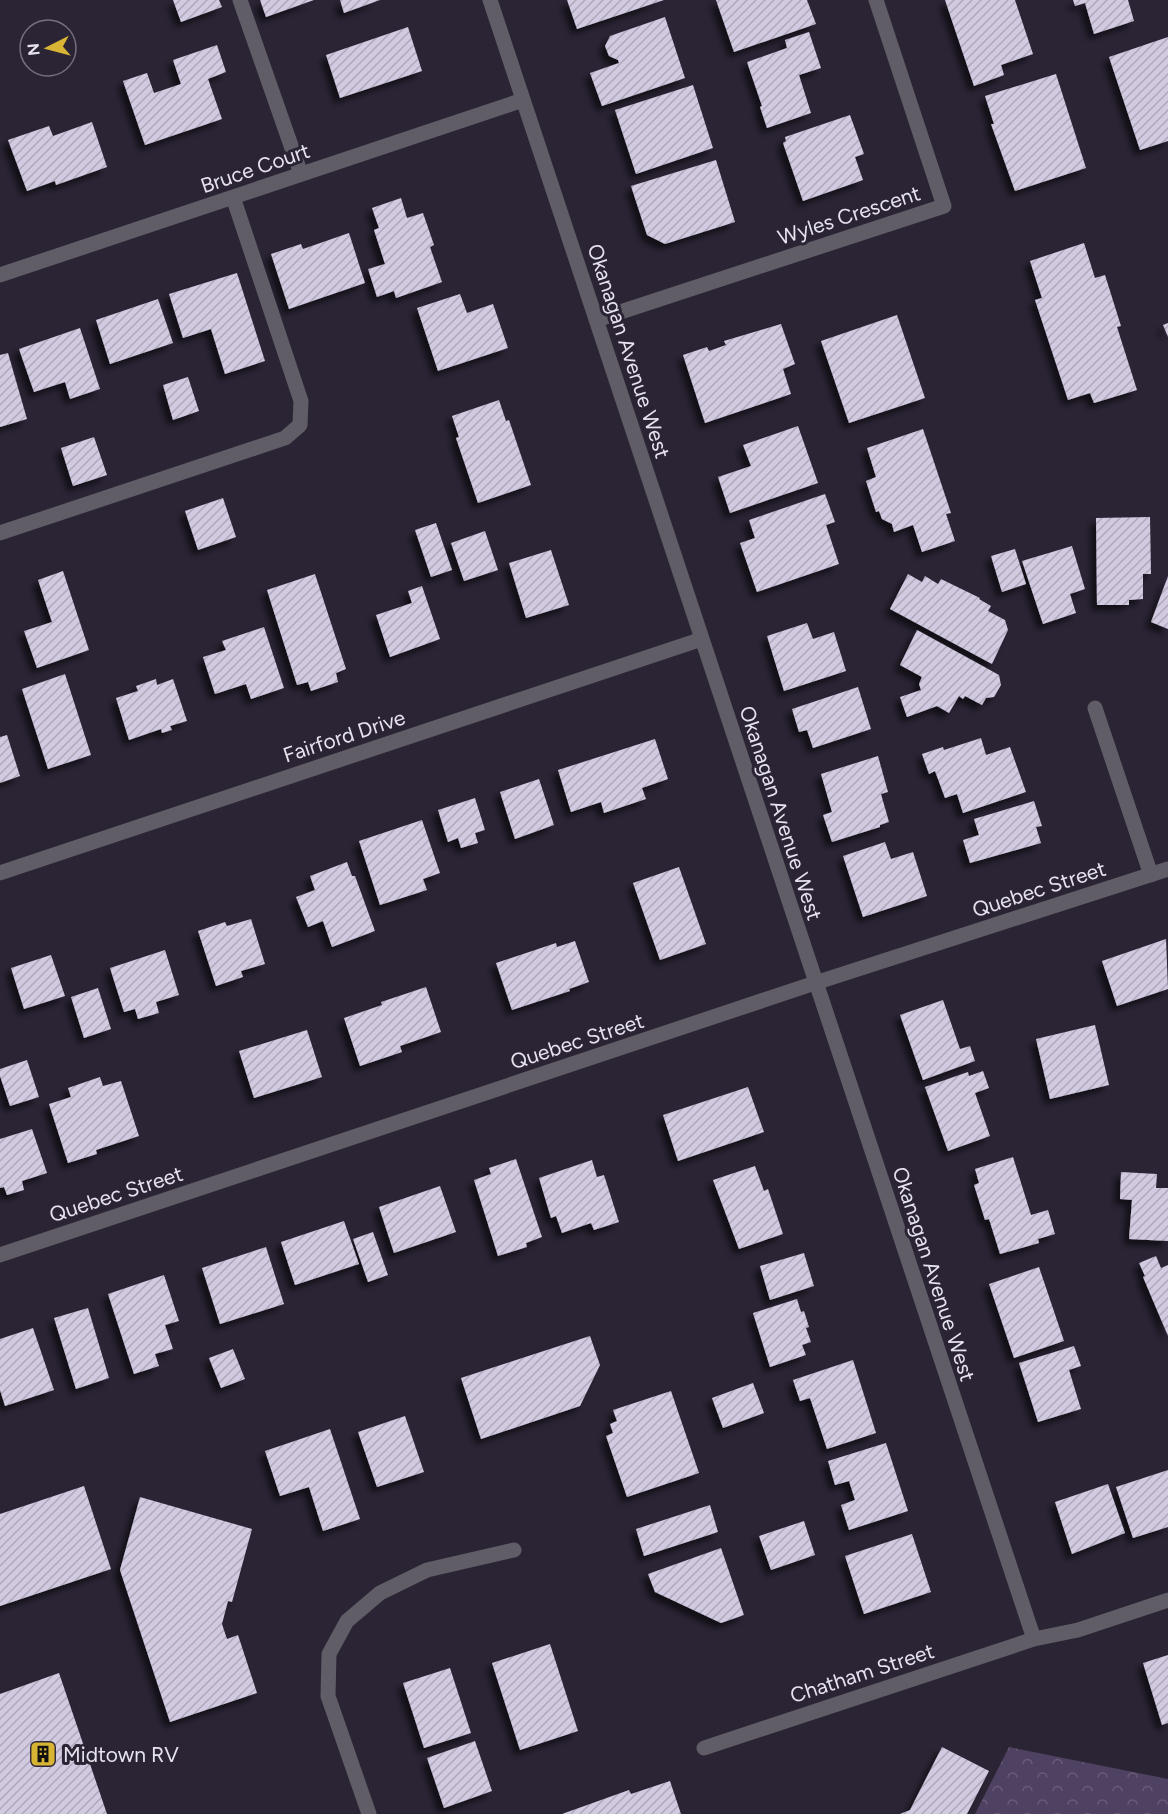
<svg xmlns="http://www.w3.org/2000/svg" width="1168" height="1814" viewBox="0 0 1168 1814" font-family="Figtree,sans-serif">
<defs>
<pattern id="forest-crowns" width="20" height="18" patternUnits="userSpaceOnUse" patternTransform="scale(1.5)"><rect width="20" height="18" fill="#4f4162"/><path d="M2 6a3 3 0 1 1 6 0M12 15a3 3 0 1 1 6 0" fill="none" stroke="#685c79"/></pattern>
<pattern id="building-hatch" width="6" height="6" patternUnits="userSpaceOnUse" patternTransform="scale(1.5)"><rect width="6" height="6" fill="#d2cae0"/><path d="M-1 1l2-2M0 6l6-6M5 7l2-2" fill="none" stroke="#afa8ba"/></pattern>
<filter id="shadow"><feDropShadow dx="-5.5" dy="5.5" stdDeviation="3" flood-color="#0009"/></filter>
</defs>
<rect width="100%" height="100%" fill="#2b2435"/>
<!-- forest -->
<path fill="url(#forest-crowns)" d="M1009,1747L1168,1779V1814H975Z"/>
<!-- building -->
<path fill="url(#building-hatch)" filter="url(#shadow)" d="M173,0H219L222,7L181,22Z
M260,0H314L266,17Z
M340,0H380L344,13Z
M567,0H664L577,29Z
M716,0H807L816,24L734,52Z
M945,0H1015L1033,54L1001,65L1004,75L974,86Z
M1073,0H1128L1134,21L1094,34L1085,3L1075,6Z
M665,17L685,78L602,106L590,73L619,63L618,60L609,56L605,46L610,36Z
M408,27L422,71L340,98L326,55Z
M809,32L821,68L799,75L811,113L767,128L760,107L762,106L747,62L787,48L785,40Z
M1168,37V141L1140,150L1109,57Z
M217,45L226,72L208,79L222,119L145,145L123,81L147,73L154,93L181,84L173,60Z
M1056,74L1086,168L1015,191L991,124H994L985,96Z
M693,85L713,148L636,174L615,110Z
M850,115L864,154L855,157L863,180L803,201L783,143L786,141L785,137Z
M92,122L107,167L56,185L55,181L27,191L8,140L49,126L53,136Z
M716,160L735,222L665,244L647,235L631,186Z
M401,198L407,218L423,213L434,245L430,247L442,282L396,298L394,291L377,297L368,269L385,264L374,230L379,228L372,208Z
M349,233L365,283L289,309L271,254L301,244L303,249Z
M1084,243L1095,278L1105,275L1121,326L1117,327L1137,390L1094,403L1090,393L1068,400L1035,300L1042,298L1030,261Z
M237,273L265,361L225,374L211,329L183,338L169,294Z
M460,294L467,313L493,304L508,348L438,371L417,308Z
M158,299L173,343L110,364L96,320Z
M897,315L925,398L849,423L821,341Z
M1168,323V337L1163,325Z
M781,324L795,364L783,369L791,394L705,423L683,355L707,347L709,351L726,345L724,341Z
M80,328L100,389L70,399L65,382L34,392L19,349Z
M8,353L27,419L0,427V355Z
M188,377L199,411L173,420L163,385Z
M499,400L506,421L509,420L531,485L478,503L456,438L459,437L452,416Z
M798,426L818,483L730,513L718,477L751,466L743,445Z
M923,429L951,513L946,514L955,541L922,552L913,525L894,532L892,524L882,519L879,511L876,512L866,481L876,477L867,448Z
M94,437L107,475L73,486L61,448Z
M825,494L835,522L826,525L839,564L757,592L740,543L755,538L749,520Z
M223,498L236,537L198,550L185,511Z
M1150,517L1151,574H1143V599L1129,600V605H1097L1096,518Z
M436,523L452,570L431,577L415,530Z
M485,531L498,570L464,581L451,543Z
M1072,546L1085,589L1070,594L1076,613L1043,624L1022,561Z
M1015,549L1026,584L1002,592L991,556Z
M551,550L569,605L526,618L509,563Z
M63,571L89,650L37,668L24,631L52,622L38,580Z
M315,574L346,669L336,673L338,682L311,691L308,682L297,685L267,590Z
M908,574L922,582L925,576L938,584L941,579L980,598L979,599L991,606L988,611L1005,620L1008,630L992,664L890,609Z
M1168,576V629L1151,622Z
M422,586L440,639L390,657L376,615L412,603L408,591Z
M807,623L813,639L834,632L846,671L784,691L767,636Z
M264,627L284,688L251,699L246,684L215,694L203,657L226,650L222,641Z
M917,630L999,675L1001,685L994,697L986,698L982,705L965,696L963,699L959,696L949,713L937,706L907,717L900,697L921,690L919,684L922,677L900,665Z
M65,674L91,755L48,769L22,689Z
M156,679L157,685L173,679L187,721L170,726L172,730L162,733L161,729L129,740L116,698L138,691L136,686Z
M858,687L871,729L813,748L807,730L799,732L792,709Z
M7,735L20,776L0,783V737Z
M981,738L986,755L1010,747L1026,792L963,813L957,794L945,798L935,771L929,774L922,754L943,747L944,750Z
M655,739L668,779L642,788L646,799L604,813L601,802L571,812L558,770Z
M878,756L888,792L881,794L889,822L880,825V827L832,842L823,815L832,812L821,774Z
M539,779L554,825L515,839L500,792Z
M475,798L485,830L475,833L478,843L461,848L458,838L448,842L438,810Z
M1034,801L1042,826L1036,827L1041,843L970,863L963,840L979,835L974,819Z
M422,820L440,873L423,879L427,890L380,905L359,841Z
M885,842L891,859L913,852L927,896L863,917L843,856Z
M347,862L352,876H355L375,931L332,947L323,921L308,927L296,897L315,890L310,876Z
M679,867L706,944L660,960L633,883Z
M251,919L265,964L241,971L243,977L216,986L198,931L225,922L227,926Z
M1166,939L1168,989L1117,1006L1102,961Z
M575,941L589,982L569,989L570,991L512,1010L496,963L556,943L557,947Z
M165,950L179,995L156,1002L159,1013L138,1019L135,1009L124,1012L110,968Z
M51,955L65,996L24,1009L11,968Z
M426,987L441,1032L400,1046L402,1052L360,1066L344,1018L382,1005L381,1002Z
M98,988L111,1029L84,1038L71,997Z
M943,1000L960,1049L970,1046L975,1061L923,1080L900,1015Z
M1095,1025L1109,1085L1050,1099L1036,1039Z
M307,1030L322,1077L254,1098L239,1051Z
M27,1060L39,1097L10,1106L0,1076V1069Z
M983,1071L989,1088L975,1093L990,1136L948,1151L925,1087L968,1072L969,1076Z
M100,1077L103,1086L121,1081L139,1136L96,1150L97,1154L68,1163L49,1104L71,1097L68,1088Z
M748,1087L764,1132L678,1161L663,1115Z
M32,1129L47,1173L22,1181L24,1190L7,1195L4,1187L0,1188V1139Z
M1013,1157L1031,1215L1048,1210L1055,1234L1038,1239L1039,1243L1000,1254L989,1219L985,1220L974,1185L979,1183L975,1169Z
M516,1159L542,1237L526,1243L527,1247L498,1256L474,1180L491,1174L489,1168Z
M592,1160L597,1177L604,1175L619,1222L594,1230L591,1223L562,1233L556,1216L551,1218L539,1178Z
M755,1166L764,1191L768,1189L783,1234L739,1249L713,1180Z
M1121,1172L1157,1174L1156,1188H1168V1241L1129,1239L1132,1200L1120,1199Z
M440,1186L456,1232L394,1253L379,1207Z
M344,1221L359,1264L295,1285L281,1242Z
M373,1232L388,1275L368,1282L353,1239Z
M266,1247L284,1304L220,1324L202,1268Z
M804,1253L814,1286L770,1300L760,1266Z
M1156,1256L1161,1268L1168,1265V1336L1143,1277L1145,1276L1139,1263Z
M1039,1267L1064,1341L1014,1358L989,1284Z
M164,1275L179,1321L165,1325L173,1349L155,1354L159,1366L134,1374L108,1294Z
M797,1299L801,1312L804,1311L809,1327L806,1328L811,1342L802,1345L806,1355L770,1367L753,1313Z
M88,1308L109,1378L76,1389L54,1318Z
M33,1328L54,1390L5,1406L0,1390V1339Z
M590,1336L600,1365L580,1406L481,1439L461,1378Z
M1074,1346L1081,1366L1069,1370L1081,1409L1038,1422L1019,1363Z
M233,1349L245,1379L221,1388L209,1358Z
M853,1360L876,1433L827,1449L810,1398L800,1401L793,1380Z
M753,1383L764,1413L723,1428L712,1398Z
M671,1391L699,1473L627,1497L606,1436L613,1433L610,1424L617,1421L613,1410Z
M405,1416L424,1472L377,1487L358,1432Z
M330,1429L360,1519L323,1531L309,1487L280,1496L265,1451Z
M886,1443L908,1511L849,1530L841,1505L855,1500L849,1481L835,1485L828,1461Z
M1168,1470V1527L1133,1538L1116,1487Z
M1108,1484L1125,1533L1072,1554L1055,1502Z
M84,1486L111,1569L0,1606V1514Z
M140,1497L252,1529L232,1602L228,1601L222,1624L227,1639L238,1635L257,1693L170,1722L120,1570Z
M710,1505L718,1532L644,1556L636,1529Z
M804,1521L815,1555L771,1570L759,1536Z
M912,1534L931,1592L864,1614L845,1556Z
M721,1548L744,1615L721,1623L655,1592L648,1574Z
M550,1644L578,1731L520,1750L492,1663Z
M1168,1655V1723L1162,1725L1143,1663Z
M450,1668L471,1733L424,1748L403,1683Z
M59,1673L107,1814H0V1694Z
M475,1741L492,1791L444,1808L427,1758Z
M942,1747L989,1771L967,1814H900L910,1810Z
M670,1781L681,1814H562L629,1790L631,1794Z"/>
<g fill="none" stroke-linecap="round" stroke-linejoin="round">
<!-- minor -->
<path stroke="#605d66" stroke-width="15" d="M240,0L301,174
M490,0L1034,1639
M0,275L523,100
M596,320L944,206L876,0
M0,533L285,438L300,425L301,401L233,197
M1095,708L1151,875
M0,873L702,639
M0,1255L815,983L1168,869
M704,1748L1034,1639L1078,1630L1168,1600
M369,1814L328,1696L329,1654L347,1621L380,1593L427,1570L514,1550"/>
</g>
<!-- icons -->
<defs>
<symbol id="building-square" viewBox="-11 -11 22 22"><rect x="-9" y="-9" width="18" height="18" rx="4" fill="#d7b434" stroke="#2b2435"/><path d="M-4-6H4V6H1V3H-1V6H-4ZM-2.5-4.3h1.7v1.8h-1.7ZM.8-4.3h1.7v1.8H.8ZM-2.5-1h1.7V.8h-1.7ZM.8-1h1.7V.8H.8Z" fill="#111"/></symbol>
</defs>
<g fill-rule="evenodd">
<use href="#building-square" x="28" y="1739" width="30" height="30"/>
</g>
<g text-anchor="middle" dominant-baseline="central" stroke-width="6" stroke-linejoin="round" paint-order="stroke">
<!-- street labels -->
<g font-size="21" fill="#e7e3ee" stroke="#2b2435">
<text transform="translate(255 168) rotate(-19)">Bruce Court</text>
<text transform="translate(849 215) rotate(-18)">Wyles Crescent</text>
<text transform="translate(629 351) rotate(72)">Okanagan Avenue West</text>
<text transform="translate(344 736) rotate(-18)">Fairford Drive</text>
<text transform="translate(781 813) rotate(72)">Okanagan Avenue West</text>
<text transform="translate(1039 889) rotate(-18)">Quebec Street</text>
<text transform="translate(577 1041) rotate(-18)">Quebec Street</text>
<text transform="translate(116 1194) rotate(-18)">Quebec Street</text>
<text transform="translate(934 1274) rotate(72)">Okanagan Avenue West</text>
<text transform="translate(862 1673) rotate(-18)">Chatham Street</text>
</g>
<!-- poi labels -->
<g font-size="21" fill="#e7e3ee" stroke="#2b2435" text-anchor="start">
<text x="63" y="1754">Midtown RV</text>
</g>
</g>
<!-- north arrow -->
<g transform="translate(48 48) rotate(264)"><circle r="28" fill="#2b2435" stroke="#76707f" stroke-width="1.5"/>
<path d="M0-4.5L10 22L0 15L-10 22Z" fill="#d7b434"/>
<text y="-9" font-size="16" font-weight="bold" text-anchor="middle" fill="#e7e3ee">N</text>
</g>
</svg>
